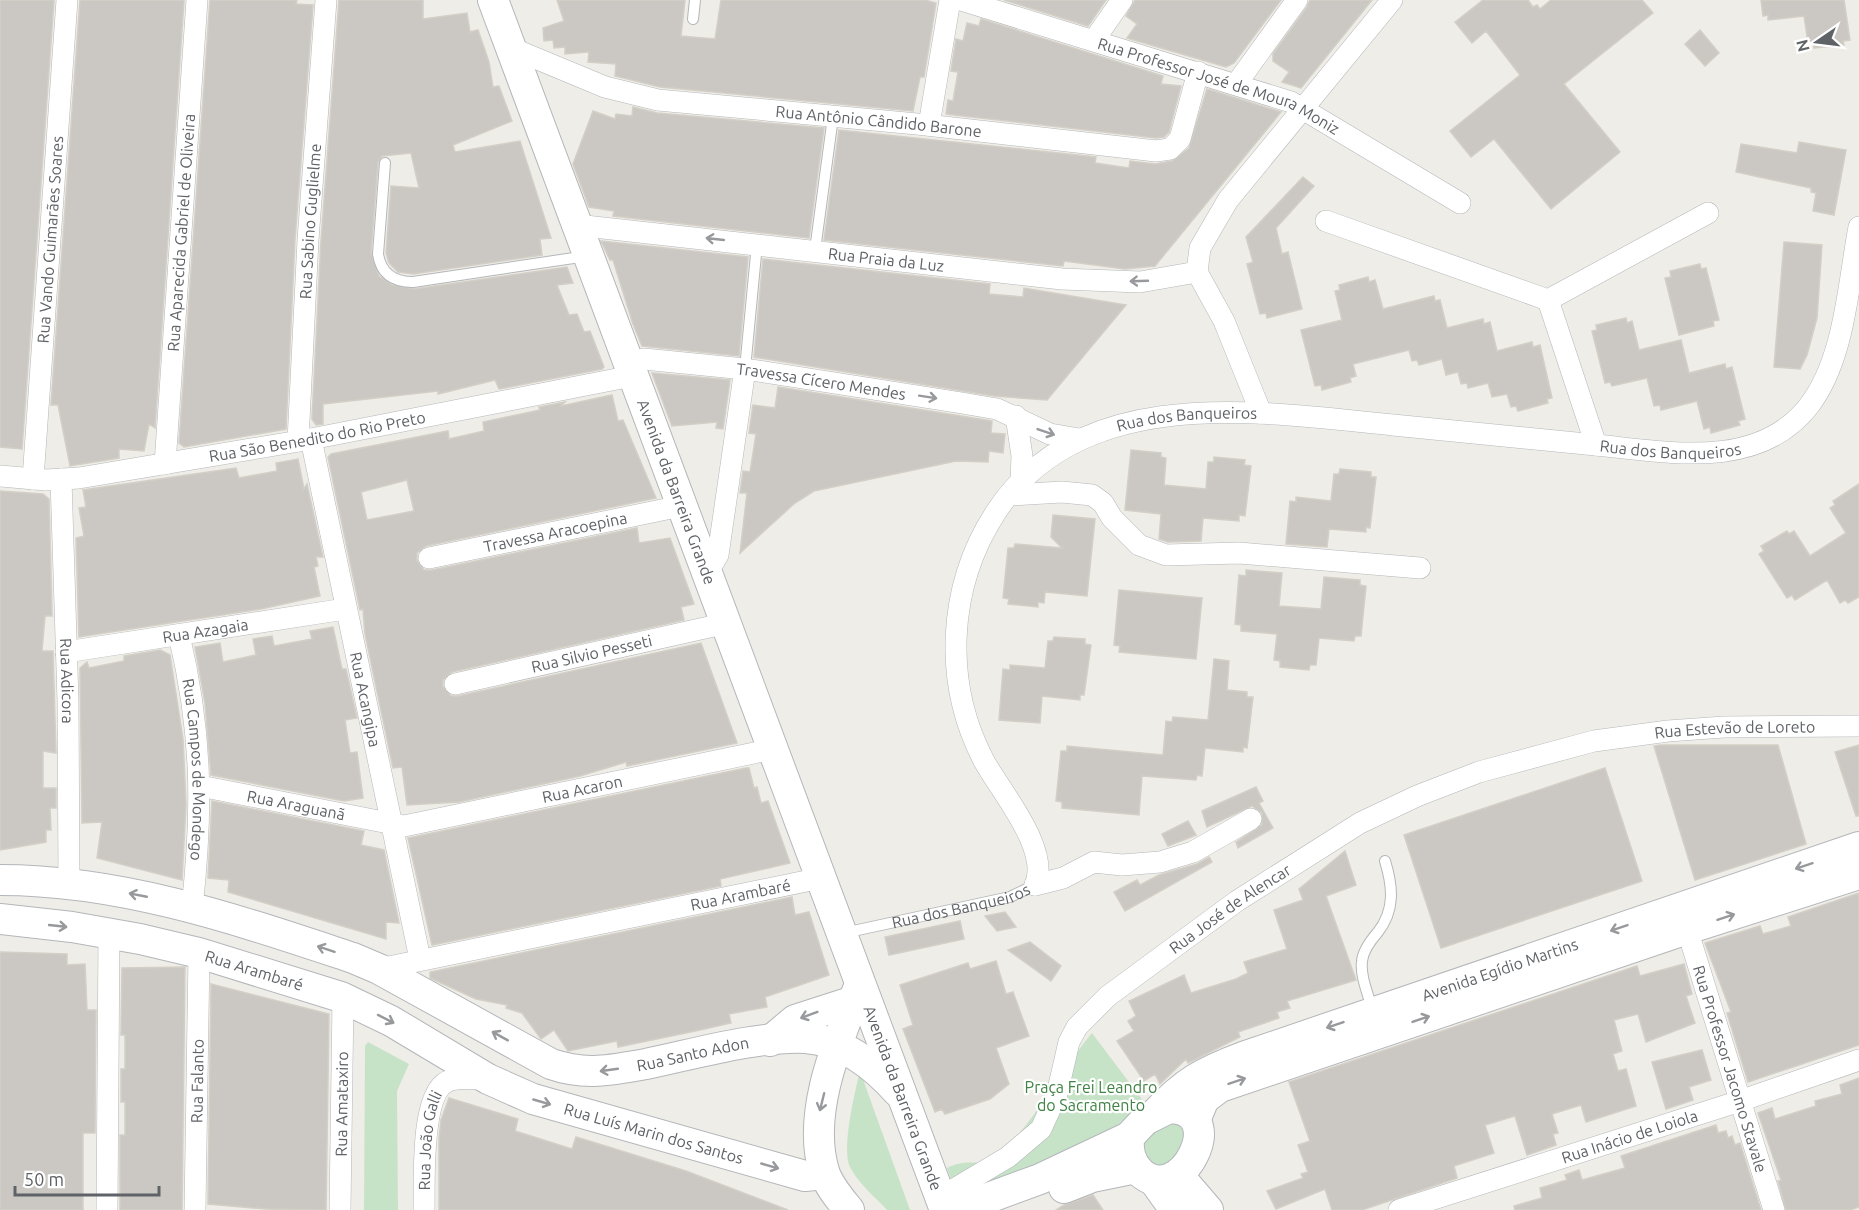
<svg xmlns="http://www.w3.org/2000/svg" width="1859" height="1210" viewBox="0 0 1859 1210" font-family="Ubuntu,sans-serif">
<rect width="100%" height="100%" fill="#efede7"/>
<!-- green -->
<path fill="#c7e3c7" d="M1092,1033L1144,1102L1108,1133L982,1190L954,1188L947,1168C965,1159 975,1165 987,1161C1020,1148 1065,1064 1092,1033Z
M368,1042L409,1064L397,1091L398,1210H364L365,1046Z
M860,1071L910,1210H887C875,1197 858,1183 850,1167C841,1150 855,1091 860,1071Z
M1176,1122L1184,1130V1148L1164,1168L1144,1161L1142,1142L1158,1125Z"/>
<!-- building -->
<path fill="#cbc8c4" stroke="#d3cfc6" stroke-width="1.5" fill-rule="evenodd" d="M0,0H54L22,449L0,447Z
M80,0H184L155,428L149,424L144,451L119,449V458L70,466L58,405H51Z
M210,0H297L296,4L313,5L295,239L286,429L184,447L179,443Z
M339,0H423V19L467,13L470,32L478,30L489,62L493,87L499,86L512,121L453,145L455,152L520,141L551,238L540,239L542,255L413,274L398,272L389,263L386,253L391,186L419,188L411,153L382,156L378,162L371,253L379,276L392,285L414,289L567,267L573,283L557,285L569,315L577,314L584,332L590,331L604,367L602,369L499,389L495,380L438,394V391L323,404V424L316,425L312,419L321,241Z
M557,0H685L681,36L715,39L721,0H925L936,3L924,77H920L913,111L660,87L615,76L616,64L588,62L589,52L565,54V47L554,48L553,40L544,41L543,28L564,21Z
M1004,0H1106L1088,26Z
M1135,0H1281L1234,63L1226,67L1127,38L1137,24L1126,16Z
M1310,0H1372L1301,88L1282,82L1289,72L1273,61V54L1307,7Z
M1483,0H1528L1533,7L1537,5L1540,9L1551,0H1642L1653,13L1564,84L1620,152L1551,209L1494,139L1471,157L1450,131L1520,75L1486,31L1472,43L1455,22Z
M1761,0H1844L1850,40L1843,41L1844,45L1814,48L1813,43H1808L1804,16L1768,20V15L1763,16Z
M981,19L1163,76L1161,84L1181,86L1169,132L1164,137L1156,138L946,114L948,100L953,101L958,72L951,71L956,39L963,41L967,23L979,26Z
M1700,30L1719,53L1705,66L1685,44Z
M1207,89L1281,112L1155,266L1125,269L1064,261L1063,266L824,240L839,130L1096,157L1095,163L1129,168L1130,161L1155,164L1172,161L1189,148Z
M633,107L657,113L824,128L809,238L613,216L614,211L589,207L573,164L593,111L615,119L616,114L632,116Z
M1799,142L1846,150L1834,215L1813,211L1816,193L1811,192V188L1736,172L1741,144L1797,153Z
M1303,177L1314,186L1276,228L1282,254L1288,252L1302,309L1267,318L1266,313L1260,314L1254,291L1247,264L1253,262L1246,237Z
M601,241L748,257L739,356L642,346L633,324L613,260H610Z
M1784,242L1822,245L1817,318L1807,355L1800,369L1774,367Z
M763,259L990,284L989,294L1023,297L1024,288L1126,305L1047,400L994,396L754,357Z
M1700,264L1701,269L1706,268L1719,320L1713,321L1714,326L1679,335L1665,278L1671,277L1670,271Z
M1368,277L1369,282L1375,280L1383,309L1434,296L1435,301L1440,300L1447,328L1483,319L1484,324L1490,322L1497,351L1532,342L1533,347L1540,345L1552,398L1547,399L1548,403L1518,411L1516,406L1511,407L1507,394L1492,397L1488,383L1468,388L1467,383L1461,384L1458,372L1446,375L1442,359L1419,365L1417,360L1412,361L1409,350L1353,364L1356,376L1350,378L1351,382L1322,390L1321,385L1315,386L1301,330L1342,320L1335,291L1340,290L1339,285Z
M1626,318L1627,323L1632,321L1639,350L1681,340L1689,373L1725,364L1726,369L1732,367L1745,419L1738,421L1740,425L1711,433L1710,427L1704,429L1697,401L1661,410L1660,405L1654,406L1647,378L1612,386L1610,382L1605,383L1592,331L1597,330L1596,325Z
M652,373L730,380L723,429L716,428L717,422L672,426Z
M778,387L992,421L991,433L1005,434L1003,453L989,451L988,462L956,461L814,491L795,503L740,553L747,493H740L743,471L750,472L756,434L749,433L753,405L775,408Z
M612,395L618,421L623,420L656,498L426,546L417,553V561L424,570H432L637,528L639,543L670,538L694,604L681,607L684,620L452,672L443,680V687L451,696H458L701,643L737,743L627,766L626,762L580,776L459,802L407,805L402,767L393,768L365,634L363,609L360,610L328,457L331,454L448,431L449,439L484,431L483,422L540,410L539,407L565,402L561,406ZM407,480L414,511L367,520L361,492Z
M1131,450L1161,453V457L1166,458L1164,485L1206,489L1208,462H1214V457L1245,460L1244,465L1251,466L1245,516L1239,515V521L1203,518L1201,541L1168,542L1159,539L1161,514L1125,510Z
M298,459L304,489L307,484L323,557H316L318,566L314,567L320,596L261,609L79,637L76,538L84,536L79,508L86,507L83,490L236,468L239,478L277,471L276,463Z
M1340,469L1371,472V477H1376L1370,528L1366,527V532L1329,529L1327,547L1286,544L1290,501L1296,502V497L1331,501L1334,474H1339Z
M1859,484V597L1848,603L1845,600L1840,603L1827,580L1795,600L1792,595L1787,598L1759,554L1764,551L1761,546L1787,531L1789,534L1794,531L1810,556L1846,533L1830,508L1835,505L1833,501Z
M0,491L43,494L49,499L52,614V616H45L42,651H53L56,753L43,751V788H56V808H50L51,830H46V842L0,850Z
M1053,515L1095,519L1087,596L1045,592L1044,603L1038,602V607L1008,604L1009,599L1003,598L1008,548H1014L1015,544L1062,548L1051,537Z
M1246,570L1282,573L1279,606L1321,609L1324,577L1360,580V585L1366,586L1361,636H1355L1354,641L1319,638L1316,665H1310L1309,670L1280,667V661L1274,660L1277,634L1241,631V625L1235,624L1239,575L1246,576Z
M1119,590L1202,598L1196,659L1119,652L1120,646L1114,645Z
M333,627L342,669H346L357,718L345,720L350,753L357,752L363,798L344,801L211,775L205,703L195,647L220,643L223,662L256,655L253,639L272,636L274,646L312,639L310,631Z
M1054,637L1085,639V644L1091,645L1084,695H1080V700L1042,696L1040,723L999,720L1003,669L1010,670V665L1045,668L1048,641H1053Z
M160,650L170,655L183,739L186,804L182,880L97,858L102,822L82,823L80,668L87,662L89,668L124,661V656Z
M1214,659L1229,661L1227,690L1247,692V697H1253L1247,748L1243,747V752L1205,748L1202,776L1197,775L1196,780L1142,776L1139,815L1062,808V802L1056,801L1061,751H1067V746L1163,755L1166,721L1172,722L1173,717L1208,720Z
M1661,745H1778L1806,844L1695,880L1654,746Z
M1859,745V816H1856L1835,752Z
M746,768H749L754,788L757,787L761,803L768,801L790,863L720,879L721,886L432,945L408,838Z
M1605,768L1642,881L1441,948L1404,835Z
M1256,787L1263,801L1259,803L1273,828L1238,848L1236,842L1262,825V813L1252,806L1207,827L1202,811Z
M212,801L364,831L361,845L384,850L399,923L386,922V939L228,892L229,880L208,878Z
M1188,821L1196,835L1168,846L1162,834Z
M1345,851L1356,885L1326,896L1356,980L1287,1001L1290,1008L1277,1012L1279,1018L1238,1032L1240,1037L1188,1063L1186,1059L1160,1084L1155,1074L1144,1081L1117,1041L1134,1031L1128,1021L1136,1016L1129,1001L1184,975L1191,993L1236,979L1248,973L1244,962L1287,949L1274,910L1303,900L1299,889Z
M1209,857L1212,862L1125,911L1114,892L1137,880L1140,885L1159,875L1197,864Z
M1859,893V1045L1748,1082L1727,1013L1731,1012L1705,943L1760,926L1763,934L1791,926L1788,917Z
M792,897L795,915L809,912L829,975L765,997L767,1007L729,1014L731,1023L700,1030L618,1047L617,1041L568,1051L554,1030L541,1039L522,1013L506,1008L507,1005L476,999L430,978V972Z
M1005,912L1016,927L997,931L985,916Z
M960,921L964,939L889,955L885,937Z
M1030,942L1061,966L1051,981L1008,950Z
M0,952L67,954V965L85,964L87,1010H96L95,1133H83V1210H0Z
M996,961L1006,994L1013,992L1029,1036L996,1048L1009,1084L990,1099L945,1114L942,1109L935,1112L903,1029L913,1025L900,985L968,963L970,969Z
M1684,964L1692,994L1686,996L1695,1023L1646,1042L1638,1014L1614,1020L1622,1051L1613,1054L1618,1071L1626,1069L1636,1106L1586,1122L1581,1105L1552,1114L1558,1133L1553,1134L1556,1145L1527,1155L1515,1116L1485,1125L1494,1153L1454,1166L1457,1178L1362,1210H1332L1325,1189L1276,1209L1267,1191L1303,1178L1301,1174L1308,1172L1298,1145L1310,1141L1289,1082L1637,966L1640,976Z
M185,967L182,1210H120V1135H125V1102H121V1069H125V1035H121L122,968Z
M211,984L329,1014L326,1210L266,1209L208,1204Z
M1702,1050L1711,1080L1689,1087L1693,1100L1666,1109L1652,1062Z
M1859,1078V1207L1850,1210H1786L1778,1181L1781,1180L1758,1113L1772,1108L1775,1119L1816,1106L1815,1101L1842,1094L1840,1085Z
M449,1098L518,1119L515,1131L572,1149L576,1137L586,1140L686,1171L788,1210H439V1139L441,1120Z
M1716,1125L1718,1133L1726,1131L1728,1138L1732,1136L1735,1145L1740,1143L1761,1210H1515L1514,1206L1542,1198L1540,1188L1567,1180L1565,1175L1579,1170L1582,1180L1625,1168L1621,1156Z
M1093,1195L1103,1210H1056L1064,1205Z"/>
<g fill="none" stroke-linecap="round" stroke-linejoin="round">
<defs>
<g id="lane">
<path d="M693,19L695,0"/>
<path d="M385,163L378,254C381,274 394,282 413,282L587,256"/>
<path d="M815,250L833,117"/>
<path d="M745,369L757,244"/>
<path id="s1" d="M844,933L1010,897L1035,885"/>
<path d="M1373,1012C1369,996 1360,977 1362,961C1363,950 1371,940 1378,932C1395,910 1393,887 1385,861"/>
</g>
<g id="street">
<path id="s2" d="M961,0L1291,102L1460,203"/>
<path d="M1094,40L1122,0"/>
<path id="s3" d="M511,48L605,87L658,100L917,124L1156,151L1170,149L1180,139L1198,72"/>
<path d="M1237,83L1297,0"/>
<path d="M929,125L950,0"/>
<path d="M1326,221L1548,300L1708,213"/>
<path id="s4" d="M576,225L1062,279L1140,282L1197,272"/>
<path d="M1548,300L1596,445"/>
<path id="s5" d="M627,362L644,359L745,369L962,403L997,409L1050,434L1079,439"/>
<path d="M1261,413L1224,321L1197,272L1200,248L1228,200L1392,0"/>
<path d="M1016,416L1022,456L1021,481"/>
<path id="s6" d="M311,439L420,959"/>
<path id="s7" d="M298,441L308,240L326,0"/>
<path id="s8" d="M165,464L197,0"/>
<path id="s9" d="M0,476L46,480L79,478L311,439L632,376"/>
<path id="s10" d="M33,479L67,0"/>
<path id="s11" d="M61,479L68,701L69,884"/>
<path d="M1010,495L1062,492L1092,495L1103,503L1112,518L1139,545L1166,555L1239,553L1420,568"/>
<path id="s12" d="M429,558L681,506"/>
<path d="M708,572L718,555L745,369"/>
<path id="s13" d="M179,635C202,732 203,809 192,908"/>
<path id="s14" d="M66,652L345,609"/>
<path id="s15" d="M455,684L727,623"/>
<path id="s16" d="M200,786L404,826L773,749"/>
<path id="s17" d="M1035,885C1051,850 1001,792 984,761C943,683 947,587 996,512C1082,382 1261,412 1393,425C1461,432 1529,438 1596,445C1667,452 1757,471 1808,407C1845,360 1848,285 1859,227"/>
<path d="M1035,885L1063,878L1094,862L1122,865L1160,862L1193,852L1251,819"/>
<path id="s18" d="M1683,916L1774,1210"/>
<path id="s19" d="M379,969L821,878"/>
<path id="s20" d="M941,1197L1008,1157L1041,1129L1057,1094L1069,1042L1077,1027L1108,996L1237,901L1360,823L1417,796L1479,772L1594,741L1668,731L1724,727L1859,726"/>
<path d="M107,1210L109,933"/>
<path id="s21" d="M195,1210L199,953"/>
<path id="s22" d="M340,1210L343,998"/>
<path id="s23" d="M424,1210C425,1183 419,1088 451,1080C462,1077 476,1079 488,1079"/>
<path id="s24" d="M1399,1210L1740,1101L1859,1060"/>
</g>
<g id="secondary">
<path id="s25" d="M493,0L945,1210"/>
<path id="s26" d="M0,880C123,880 238,920 353,958L379,969L551,1064C586,1076 610,1070 646,1064C695,1054 755,1036 805,1038C842,1040 875,1066 898,1092"/>
<path id="s27" d="M0,919L72,927L140,939L199,953L341,997L391,1021L488,1079L533,1099L805,1176L824,1174"/>
<path d="M770,1041L795,1020L854,1001"/>
<path d="M1169,1108C1233,1109 1180,1210 1140,1172C1130,1162 1128,1151 1129,1137L1145,1120Z"/>
<path id="s28" d="M1156,1113C1185,1082 1203,1072 1243,1057L1859,847"/>
<path d="M1196,1118L1204,1099L1220,1087L1687,929L1859,874"/>
<path d="M1178,1175L1208,1210"/>
<path d="M1155,1182L1175,1210"/>
<path d="M1064,1188L1092,1177L1136,1168"/>
<path d="M941,1197L955,1202L980,1201L1040,1179L1129,1137"/>
<path d="M849,1210C840,1199 828,1185 824,1171C806,1112 839,1039 860,984"/>
</g>
</defs>
<!-- lane casing -->
<use href="#lane" stroke="#b4b7ba" stroke-width="12"/>
<!-- street casing -->
<use href="#street" stroke="#b4b7ba" stroke-width="22"/>
<!-- secondary casing -->
<use href="#secondary" stroke="#b3b6ba" stroke-width="32"/>
<!-- lane -->
<use href="#lane" stroke="#fff" stroke-width="10"/>
<!-- street -->
<use href="#street" stroke="#fff" stroke-width="21"/>
<!-- secondary -->
<use href="#secondary" stroke="#fff" stroke-width="30"/>
</g>
<!-- one-way arrows -->
<defs><path id="oneway-shaft" d="M-6 0H5M1.5-3L5.5 0L1.5 3" fill="none" stroke-width="1.6" stroke-linecap="round" stroke-linejoin="round" transform="scale(1.5)"/></defs>
<g stroke="#97999c">
<use href="#oneway-shaft" transform="translate(715 239) rotate(-174)"/>
<use href="#oneway-shaft" transform="translate(1139 281) rotate(178)"/>
<use href="#oneway-shaft" transform="translate(928 397) rotate(9)"/>
<use href="#oneway-shaft" transform="translate(1046 432) rotate(19)"/>
<use href="#oneway-shaft" transform="translate(1804 866) rotate(162)"/>
<use href="#oneway-shaft" transform="translate(138 895) rotate(-169)"/>
<use href="#oneway-shaft" transform="translate(1726 917) rotate(-18)"/>
<use href="#oneway-shaft" transform="translate(58 926) rotate(6)"/>
<use href="#oneway-shaft" transform="translate(1619 928) rotate(161)"/>
<use href="#oneway-shaft" transform="translate(326 949) rotate(-162)"/>
<use href="#oneway-shaft" transform="translate(809 1015) rotate(160)"/>
<use href="#oneway-shaft" transform="translate(386 1019) rotate(27)"/>
<use href="#oneway-shaft" transform="translate(1421 1019) rotate(-19)"/>
<use href="#oneway-shaft" transform="translate(1335 1025) rotate(161)"/>
<use href="#oneway-shaft" transform="translate(500 1036) rotate(-151)"/>
<use href="#oneway-shaft" transform="translate(609 1070) rotate(172)"/>
<use href="#oneway-shaft" transform="translate(1237 1081) rotate(-19)"/>
<use href="#oneway-shaft" transform="translate(542 1102) rotate(16)"/>
<use href="#oneway-shaft" transform="translate(822 1102) rotate(104)"/>
<use href="#oneway-shaft" transform="translate(770 1166) rotate(16)"/>
</g>
<g text-anchor="middle" dominant-baseline="central" stroke-width="4.5" stroke-linejoin="round" paint-order="stroke">
<!-- street labels -->
<g font-size="16" fill="#5f6266" stroke="#fff">
<text stroke="none"><textPath href="#s2" startOffset="272">Rua Professor José de Moura Moniz</textPath></text>
<text stroke="none"><textPath href="#s3" startOffset="378">Rua Antônio Cândido Barone</textPath></text>
<text stroke="none"><textPath href="#s7" startOffset="220">Rua Sabino Guglielme</textPath></text>
<text stroke="none"><textPath href="#s8" startOffset="232">Rua Aparecida Gabriel de Oliveira</textPath></text>
<text stroke="none"><textPath href="#s10" startOffset="240">Rua Vando Guimarães Soares</textPath></text>
<text stroke="none"><textPath href="#s4" startOffset="312">Rua Praia da Luz</textPath></text>
<text stroke="none"><textPath href="#s5" startOffset="196">Travessa Cícero Mendes</textPath></text>
<text stroke="none"><textPath href="#s17" startOffset="622">Rua dos Banqueiros</textPath></text>
<text stroke="none"><textPath href="#s9" startOffset="321">Rua São Benedito do Rio Preto</textPath></text>
<text stroke="none"><textPath href="#s17" startOffset="1108">Rua dos Banqueiros</textPath></text>
<text stroke="none"><textPath href="#s25" startOffset="525">Avenida da Barreira Grande</textPath></text>
<text stroke="none"><textPath href="#s12" startOffset="129">Travessa Aracoepina</textPath></text>
<text stroke="none"><textPath href="#s14" startOffset="141">Rua Azagaia</textPath></text>
<text stroke="none"><textPath href="#s15" startOffset="140">Rua Silvio Pesseti</textPath></text>
<text stroke="none"><textPath href="#s11" startOffset="202">Rua Adicora</textPath></text>
<text stroke="none"><textPath href="#s6" startOffset="266">Rua Acangipa</textPath></text>
<text stroke="none"><textPath href="#s20" startOffset="970">Rua Estevão de Loreto</textPath></text>
<text stroke="none"><textPath href="#s13" startOffset="136">Rua Campos de Mondego</textPath></text>
<text stroke="none"><textPath href="#s16" startOffset="390">Rua Acaron</textPath></text>
<text stroke="none"><textPath href="#s16" startOffset="98">Rua Araguanã</textPath></text>
<text stroke="none"><textPath href="#s19" startOffset="369">Rua Arambaré</textPath></text>
<text stroke="none"><textPath href="#s1" startOffset="120">Rua dos Banqueiros</textPath></text>
<text stroke="none"><textPath href="#s20" startOffset="424">Rua José de Alencar</textPath></text>
<text stroke="none"><textPath href="#s28" startOffset="376">Avenida Egídio Martins</textPath></text>
<text stroke="none"><textPath href="#s27" startOffset="260">Rua Arambaré</textPath></text>
<text stroke="none"><textPath href="#s26" startOffset="732">Rua Santo Adon</textPath></text>
<text stroke="none"><textPath href="#s18" startOffset="160">Rua Professor Jacomo Stavale</textPath></text>
<text stroke="none"><textPath href="#s21" startOffset="129">Rua Falanto</textPath></text>
<text stroke="none"><textPath href="#s25" startOffset="1172">Avenida da Barreira Grande</textPath></text>
<text stroke="none"><textPath href="#s22" startOffset="106">Rua Amataxiro</textPath></text>
<text stroke="none"><textPath href="#s27" startOffset="694">Rua Luís Marin dos Santos</textPath></text>
<text stroke="none"><textPath href="#s24" startOffset="242">Rua Inácio de Loiola</textPath></text>
<text stroke="none"><textPath href="#s23" startOffset="70">Rua João Galli</textPath></text>
</g>
<!-- park labels -->
<g font-size="16" fill="#408344" stroke="#fff">
<text x="1091" y="1087">Praça Frei Leandro<tspan x="1091" dy="18">do Sacramento</tspan></text>
</g>
</g>
<!-- north arrow -->
<g transform="translate(1817 42) rotate(256)" stroke="#ffffff" stroke-width="4.5" paint-order="stroke">
<path d="M0-4.5L10 22L0 15L-10 22Z" fill="#5f6266"/>
<text y="-9" font-size="16" font-weight="bold" text-anchor="middle" fill="#5f6266">N</text>
</g>
<!-- scale -->
<path d="M15 1186v9h144v-9" fill="none" stroke="#5f6266" stroke-width="3"/>
<text x="24" y="1186" font-size="18" fill="#5f6266" stroke="#ffffff" stroke-width="4.5" paint-order="stroke">50 m</text>
</svg>
